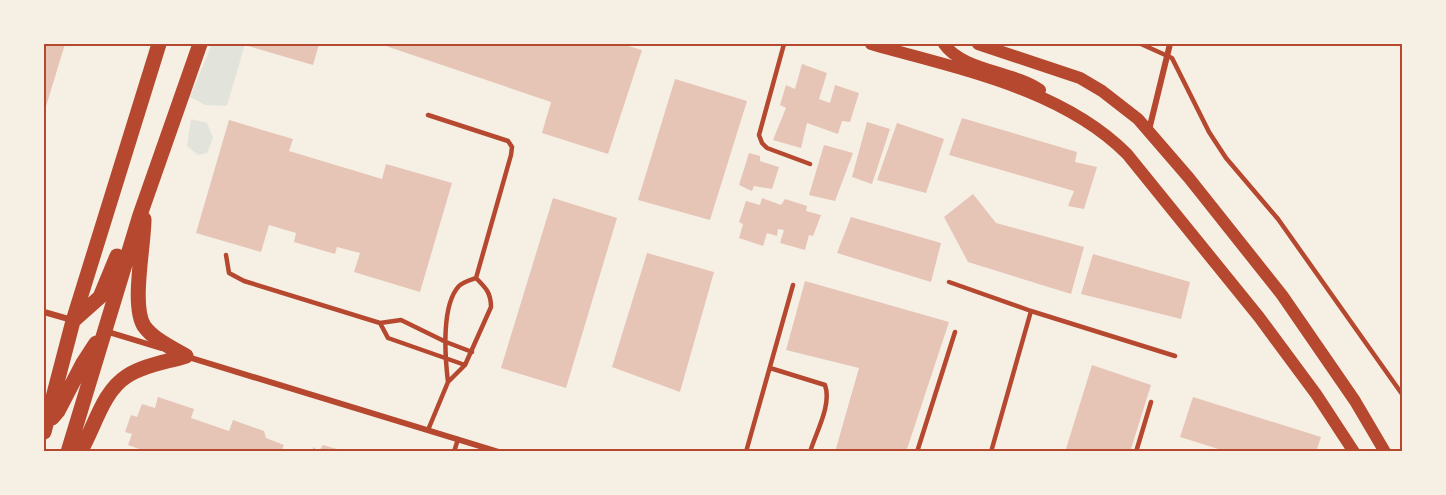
<svg xmlns="http://www.w3.org/2000/svg" width="1446" height="495" viewBox="0 0 1446 495" font-family="Bitter,serif">
<rect width="100%" height="100%" fill="#f6efe4"/>
<!-- green -->
<path fill="#e2e4dc" d="M212,44H245L227,106L205,105L190,97Z
M191,119L207,123L213,138L207,153L198,155L187,146Z"/>
<!-- building -->
<path fill="#e6c5b7" d="M44,44H65L44,113Z
M249,44H319L313,65L248,46Z
M380,44H621L642,50L608,154L542,133L551,102Z
M802,64L827,73L819,99L830,103L835,85L859,93L850,122L842,121L838,134L807,123L801,148L773,140L786,108L780,105L786,85L795,89Z
M675,79L747,101L710,220L638,200Z
M962,118L1077,152L1075,162L1097,167L1084,209L1068,206L1074,191L949,155Z
M229,120L293,139L289,151L382,179L386,164L452,183L420,292L354,272L360,253L337,247L335,254L294,242L296,233L269,225L261,252L196,233Z
M867,122L890,129L872,184L852,177Z
M897,123L944,139L926,193L877,180Z
M824,145L853,153L835,201L809,195Z
M749,153L760,156V161L779,167L772,189L754,186L752,191L739,185Z
M973,194L996,223L1084,247L1071,294L968,262L944,217Z
M553,198L617,218L566,388L501,368Z
M762,198L781,205L785,199L807,206L806,211L821,215L813,236L809,235L805,250L780,243L784,230L778,229L777,236L767,233L763,246L739,238L743,224L739,222L746,201L760,205Z
M851,217L941,243L931,282L837,253Z
M647,253L714,272L680,392L612,367Z
M1093,254L1190,282L1181,319L1081,294Z
M805,281L949,322L906,452H835L859,368L786,350Z
M1092,365L1151,385L1130,452H1065Z
M158,397L194,409L191,418L229,431L233,420L264,431L266,438L284,445L281,452H148L128,445L132,434L125,432L131,415L137,417L142,404L155,408Z
M1193,397L1321,437L1316,452H1228L1180,437Z
M323,445L340,450L341,452H313V447L319,451Z"/>
<g fill="none" stroke-linecap="round" stroke-linejoin="round">
<!-- service -->
<path stroke="#b5482f" stroke-width="4.5" d="M784,44L759,135L762,143L767,148L810,164
M1141,44L1172,58L1209,132L1226,158L1278,219L1402,394
M428,115L508,141L512,147L511,155L476,278
M226,255L229,273L244,281L380,323L401,320L446,342L472,352
M949,282L1031,311L1175,356
M380,323L388,338L465,365
M770,368L825,385C832,405 816,432 810,452
M448,382C445,357 441,305 459,286C463,282 470,280 476,278
M428,430L448,382L465,365L491,307C491,293 486,288 476,278
M454,452L458,439
M746,452L793,285
M917,452L955,332
M991,452L1031,311
M1136,452L1151,402"/>
<!-- minor -->
<path stroke="#b5482f" stroke-width="6" d="M1149,130L1170,44
M44,312L72,320
M105,331L161,348
M188,357L499,452"/>
<!-- secondary -->
<path stroke="#b5482f" stroke-width="12" d="M871,44C958,69 1061,88 1127,154L1259,317L1316,394L1354,452
M944,44C963,71 1013,71 1040,90
M978,44L1080,78L1102,91L1138,119L1189,178L1282,295L1355,401L1385,452"/>
<!-- primary -->
<path stroke="#b5482f" stroke-width="15" d="M144,219C144,246 131,305 144,326C153,339 172,348 186,356
M73,321L100,297L117,256
M52,418L58,411L83,363L96,343
M44,432L73,321L159,44
M68,452L140,215L200,44
M80,452C95,427 102,392 127,376C144,365 167,362 186,356"/>
</g>
<!-- border -->
<rect width="1446" height="495" fill="none" stroke="#f6efe4" stroke-width="90"/>
<rect x="45" y="45" width="1356" height="405" fill="none" stroke="#b5482f" stroke-width="2"/>
</svg>
